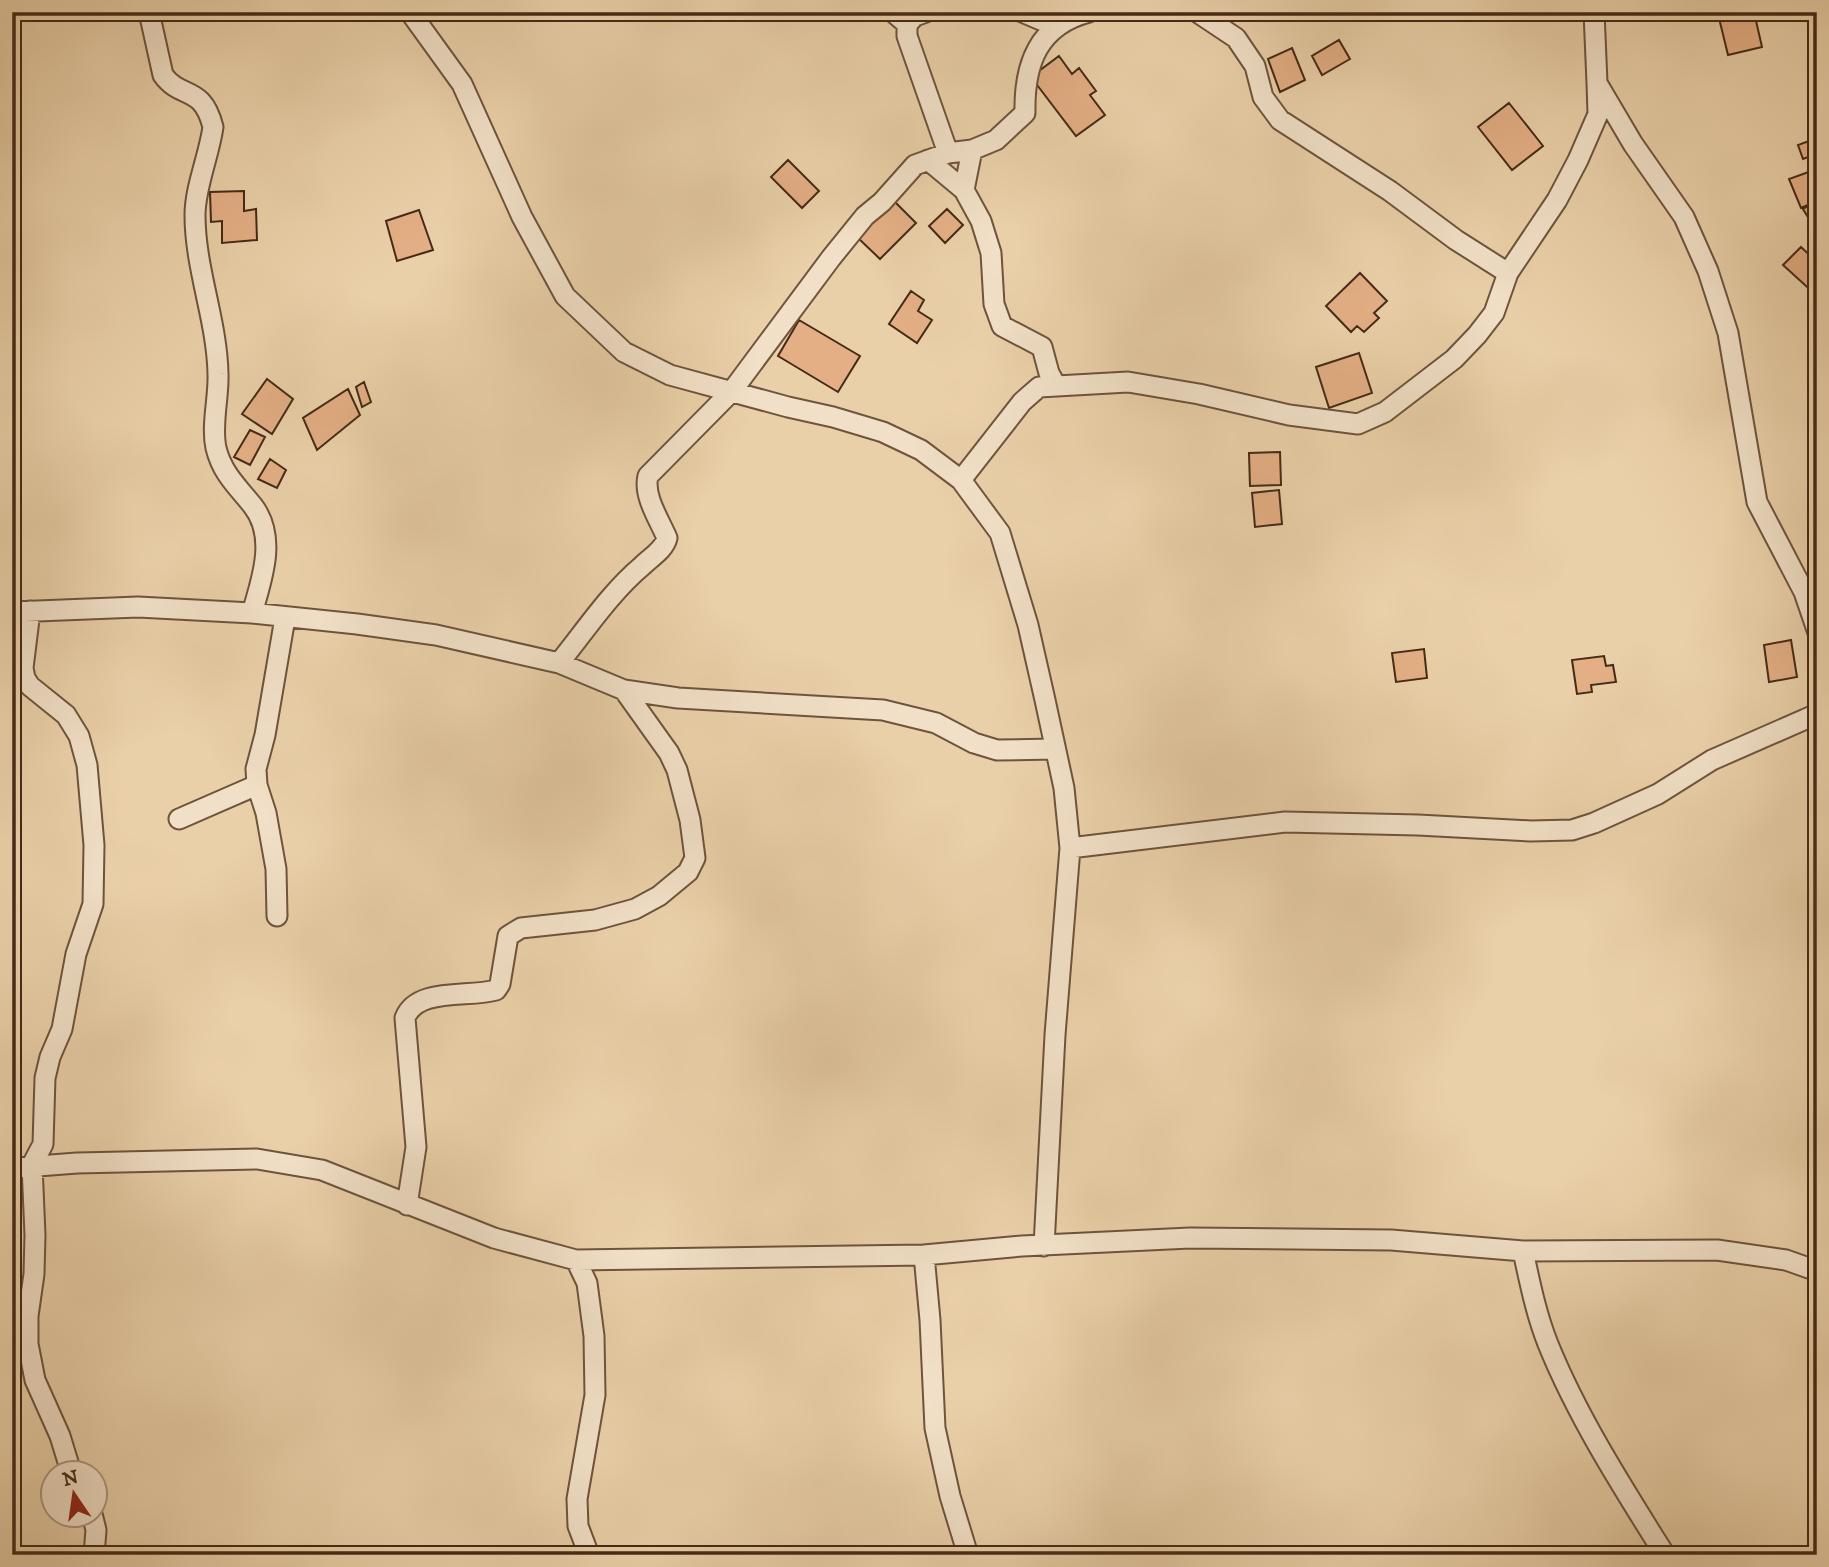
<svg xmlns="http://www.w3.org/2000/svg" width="1829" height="1567" viewBox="0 0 1829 1567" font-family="'IM FELL DW Pica',serif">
<rect width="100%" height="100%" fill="#ead0a9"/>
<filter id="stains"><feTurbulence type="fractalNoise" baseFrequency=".00286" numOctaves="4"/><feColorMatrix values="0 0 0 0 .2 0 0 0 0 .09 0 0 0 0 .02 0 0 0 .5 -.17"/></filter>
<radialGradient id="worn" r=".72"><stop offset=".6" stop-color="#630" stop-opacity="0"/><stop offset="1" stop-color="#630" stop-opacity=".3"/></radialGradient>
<!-- building -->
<path fill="#e4af85" stroke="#452a17" stroke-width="2" d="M1726,12H1754L1762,47L1728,55L1718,14Z
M1339,40L1350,59L1322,75L1312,56Z
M1292,48L1305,80L1280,92L1268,59Z
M1059,56L1072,74L1079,68L1096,91L1090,95L1105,115L1076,136L1031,77Z
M1509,103L1543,146L1512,170L1478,127Z
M1809,141L1814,155L1803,159L1798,145Z
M788,160L819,191L802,208L771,177Z
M1817,169V201L1801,208L1789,179Z
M244,191V211L256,209L257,240L222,243V221L211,222L210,192Z
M893,200L916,223L880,259L857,237Z
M1817,201V232L1803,209Z
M947,209L963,225L945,243L929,226Z
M419,210L433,250L397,261L386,221Z
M1801,247L1817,262V296L1783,265Z
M1360,273L1387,301L1374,313L1379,318L1364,332L1357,326L1351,332L1326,306Z
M911,291L924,300L918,311L932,320L917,343L889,324Z
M799,320L860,356L838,392L778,356Z
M1359,353L1372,393L1329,408L1316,367Z
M267,379L293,399L272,434L242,414Z
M364,382L371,402L362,407L356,387Z
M348,389L360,415L317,450L303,418Z
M250,430L265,437L250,465L234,457Z
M1280,452L1281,485L1250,486L1249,453Z
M270,459L286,470L277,488L258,479Z
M1279,490L1282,524L1255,527L1252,493Z
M1791,640L1797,677L1769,682L1764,645Z
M1424,649L1427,678L1396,682L1392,653Z
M1604,656L1606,666L1613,665L1616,682L1591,685L1592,692L1577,694L1572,660Z"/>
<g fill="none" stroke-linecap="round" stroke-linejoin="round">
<defs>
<path id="minor" d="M149,12L163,75C181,100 202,84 213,127C209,156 195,187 195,215C195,269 217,320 218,374C219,397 211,425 216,448C222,473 237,486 253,506C277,537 262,579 252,613
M410,12L462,84L522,217L565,296L624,352L670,375L788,407L833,417L883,432L921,450L961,480L1000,533L1028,625L1045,700L1064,788L1070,848L1055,1035L1044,1246
M893,12L907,24
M926,12L915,16L907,24V36L948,153
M1022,12L1055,26
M1197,12L1236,38L1255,66L1263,97L1280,120L1390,191L1456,240L1508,273
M1594,12L1597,83L1633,144L1684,217L1708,271L1728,333L1757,502L1804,592L1817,630
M972,150L964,190L981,221L991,253L994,304L1002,326L1042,347L1049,373L1055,384
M928,160L964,190
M961,480L1022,402L1039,387L1128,382L1199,394L1289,415L1358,424L1385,412L1454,359L1477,335L1494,313L1508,273L1557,200L1578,160L1598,114L1597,83
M30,611L23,668L25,678L30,686L66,715L79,736L87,765L94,845L93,904L76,954L62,1029L50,1057L45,1078L43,1144L32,1165L35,1235L34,1274L28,1316V1344L35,1380L60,1436L71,1472
M12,612L138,607L252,613L357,624L436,635L559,663L624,690L678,698L883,710L936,723L974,743L997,750L1054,749
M559,663C585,631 610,593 642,566C651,557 664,550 667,538C659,519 643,496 648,476L732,391L831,258L865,216L882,202L915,165L948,153L972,150L996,140L1025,113C1024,64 1038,25 1089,12
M179,819L257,785
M1070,848L1285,822L1418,825L1531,831L1572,830L1594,823L1658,794L1712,760L1817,714
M277,916L276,869L266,813L257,785L256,769L265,735L285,618
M12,1168L77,1163L257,1159L322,1170L494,1238L576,1260L924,1255L1022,1246L1190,1238L1391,1240L1523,1251L1717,1250L1786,1260L1817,1271
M407,1205L416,1147L405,1018C417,987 468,998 496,990L500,984L508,936L521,928L595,920L635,909L659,896L688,872L695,858L690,820L677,770L669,753L624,690
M1523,1251C1530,1283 1536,1314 1548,1344C1578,1418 1623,1488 1665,1555
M924,1255L930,1320L935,1428L950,1496L968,1555
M576,1260L587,1283L594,1336L595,1395L577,1499L578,1526L589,1555
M92,1514L96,1530L94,1555"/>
</defs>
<!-- minor casing -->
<use href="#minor" stroke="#6e543c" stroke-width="23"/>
<!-- minor -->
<use href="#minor" stroke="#f1e0c7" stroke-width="19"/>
</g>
<!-- margin -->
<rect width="1829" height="1567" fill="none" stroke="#ead0a9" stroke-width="42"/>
<rect x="14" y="14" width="1801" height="1539" fill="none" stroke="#452a17" stroke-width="3.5"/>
<rect x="21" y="21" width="1787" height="1525" fill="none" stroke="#452a17" stroke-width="2"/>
<!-- north arrow -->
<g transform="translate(74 1494) rotate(347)"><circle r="33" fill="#f1e0c7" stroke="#ac9781" stroke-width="2"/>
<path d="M0-5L12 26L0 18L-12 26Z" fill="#8f2418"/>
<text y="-10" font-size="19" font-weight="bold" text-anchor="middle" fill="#452a17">N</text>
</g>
<rect width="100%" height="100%" filter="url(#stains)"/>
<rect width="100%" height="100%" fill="url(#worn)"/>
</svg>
